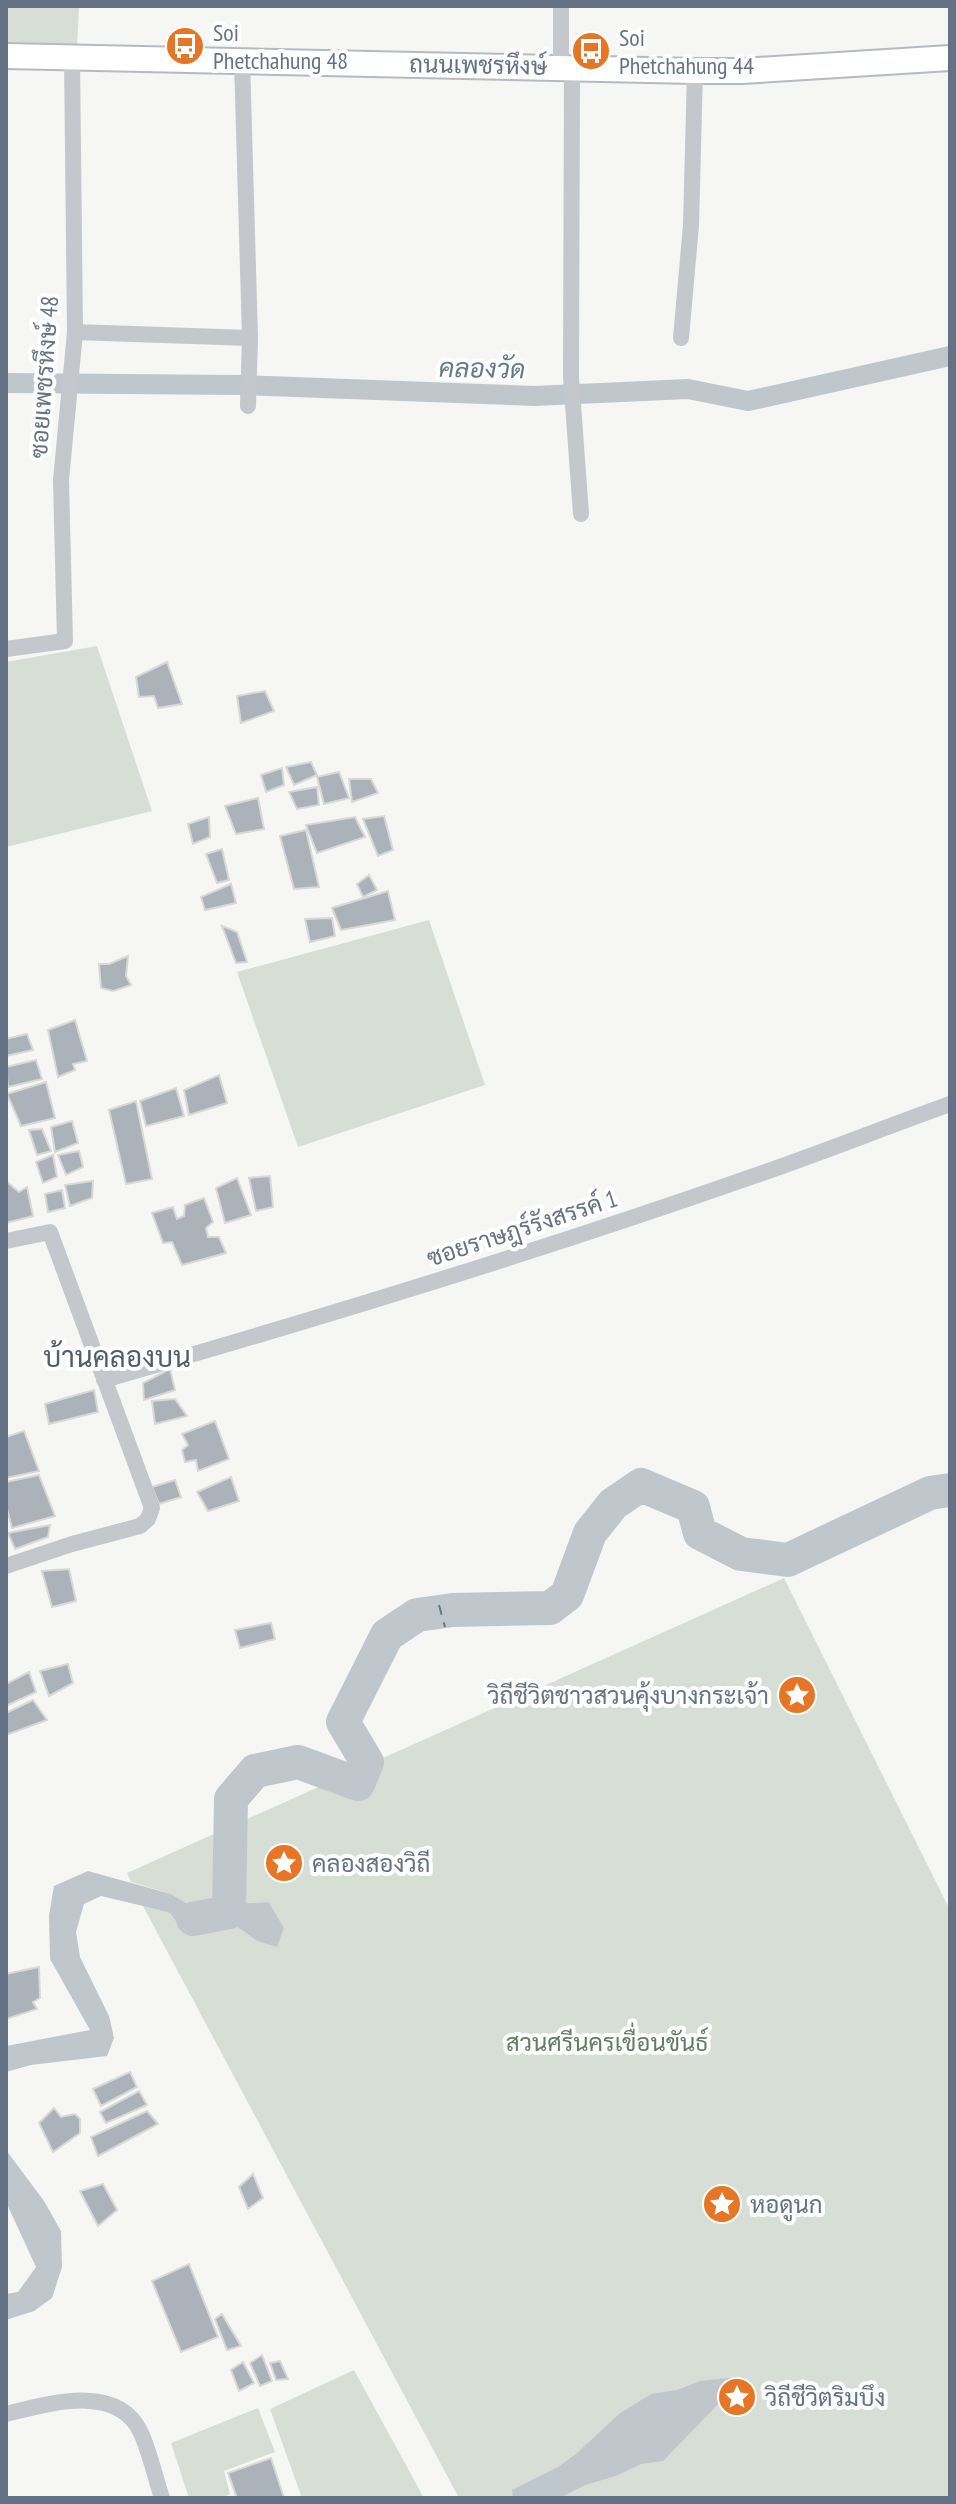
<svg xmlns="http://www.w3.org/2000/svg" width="956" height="2504" viewBox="0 0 956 2504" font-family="'PT Sans Narrow',Sarabun,sans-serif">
<rect width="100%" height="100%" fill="#f6f7f4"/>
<!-- green -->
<path fill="#d6ded5" d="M6,6H79L77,49L6,48Z
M97,646L152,811L6,847V662Z
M429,920L485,1085L298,1147L237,972Z
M784,1578L950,1910V2498H459L143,1906L170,1913L182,1930L226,1919L257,1941L277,1946L284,1928L269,1902L191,1906L171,1894L131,1882L127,1873Z
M354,2370L424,2498H302L270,2409Z
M258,2408L275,2452L224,2471L230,2494L222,2498H189L171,2443Z"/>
<!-- water -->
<path fill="#bfc7cd" d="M88,1871L171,1894L191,1906L269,1902L284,1928L277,1947L257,1941L226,1919L182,1930L170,1913L143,1906L101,1896L84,1904L76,1932L80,1957L109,2016L114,2038L107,2056L31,2065L6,2072V2046L90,2030L50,1959L49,1915L54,1886Z
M6,2150L44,2201L61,2231L62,2267L52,2298L34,2311L6,2320V2294L18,2292L36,2267L6,2202Z
M738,2377L731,2391L663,2461L641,2464L616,2476L585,2485L560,2498H513L512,2490L558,2467L576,2454L619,2414L651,2394L677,2390L700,2381Z"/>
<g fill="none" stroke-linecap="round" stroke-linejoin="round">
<!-- canal -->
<path stroke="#bfc7cd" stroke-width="20" d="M6,383L239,385L534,396L688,389L748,401L950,356"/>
<!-- river -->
<path stroke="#bfc7cd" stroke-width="34" d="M193,1919L229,1912L231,1799L255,1771L298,1762L358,1784L367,1762L343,1722L387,1635L417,1615L453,1610L550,1608L567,1595L590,1533L613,1504L641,1485L693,1507L700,1533L741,1554L788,1560L930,1493L950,1490"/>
<!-- ferry -->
<path stroke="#667988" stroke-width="2" stroke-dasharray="10 8" stroke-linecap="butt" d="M439,1605L445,1627"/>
</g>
<!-- building -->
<path fill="#acb2ba" stroke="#d8d8d6" stroke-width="2" d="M167,662L182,704L158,708L154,696L139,697L136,677Z
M265,691L274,711L241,723L237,696Z
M311,762L317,775L294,785L286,767Z
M282,768L284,785L266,792L261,775Z
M339,772L349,798L324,804L317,777Z
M349,779H371L378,793L352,802Z
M317,787L319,805L297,809L289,792Z
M258,798L264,829L236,834L225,806Z
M384,816L393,850L378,856L363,819Z
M209,817L210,837L193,844L188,824Z
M355,817L365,837L317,853L306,825Z
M306,830L319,887L294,889L280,836Z
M222,849L229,880L217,883L206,854Z
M369,875L377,890L363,897L357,884Z
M231,884L236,903L205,910L201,897Z
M388,891L395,920L341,930L332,908Z
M332,918L335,936L310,942L305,919Z
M222,926L237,932L247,962L236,963Z
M128,956L126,976L131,985L113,991L101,988L99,964H109Z
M75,1020L87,1061L73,1064L75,1070L58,1077L48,1030Z
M27,1034L33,1050L6,1056V1039Z
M36,1060L42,1079L8,1087L6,1067Z
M219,1075L227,1103L189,1115L184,1090Z
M46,1082L55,1118L21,1126L7,1094Z
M176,1088L184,1116L146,1126L140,1101Z
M136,1101L152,1179L126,1184L109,1110Z
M72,1121L78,1143L55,1152L51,1127Z
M42,1129L51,1151L37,1155L29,1130Z
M79,1151L83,1167L66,1175L58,1155Z
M53,1155L57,1177L43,1183L36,1162Z
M270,1176L273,1207L256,1211L249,1178Z
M237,1178L251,1215L225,1223L216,1188Z
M6,1181L19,1192L27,1187L33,1216L6,1223Z
M93,1181L92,1198L70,1206L65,1185Z
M62,1190L65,1208L48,1212L45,1194Z
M204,1198L213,1222L206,1228L208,1237H219L226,1253L182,1265L172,1242L163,1243L152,1213L173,1207L177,1219L184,1216L185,1205Z
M170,1369L175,1390L144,1400L143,1383Z
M94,1390L98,1412L49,1424L45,1404Z
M175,1399L187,1416L155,1424L152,1401Z
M215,1421L229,1459L198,1471L196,1460L185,1462L182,1450L188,1445L182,1434Z
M24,1431L39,1471L6,1478V1437Z
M39,1475L55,1516L12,1528L6,1505V1482Z
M231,1477L239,1501L208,1511L197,1492Z
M175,1480L181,1497L159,1504L152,1487Z
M50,1525L48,1537L15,1549L8,1533Z
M69,1569L76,1601L52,1607L42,1571Z
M271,1623L275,1639L240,1648L235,1630Z
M68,1664L73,1683L49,1696L40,1671Z
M29,1672L36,1692L6,1706V1684Z
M33,1700L47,1720L6,1735V1713Z
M39,1967L40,1998L33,2002L37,2009L6,2019V1974Z
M130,2072L137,2087L101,2106L93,2089Z
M139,2091L147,2105L106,2123L100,2112Z
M54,2108L61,2117L75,2114L80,2119V2133L53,2152L39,2123Z
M147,2111L158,2124L98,2156L91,2137Z
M253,2174L263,2198L248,2209L239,2187Z
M103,2184L117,2210L98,2226L80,2191Z
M189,2264L218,2337L181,2352L152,2281Z
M222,2314L241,2346L227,2350L215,2319Z
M262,2355L272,2381L260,2386L250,2363Z
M280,2361L288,2379L276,2380L270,2363Z
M243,2362L254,2383L239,2391L231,2370Z
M271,2458L284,2498H237L228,2473Z"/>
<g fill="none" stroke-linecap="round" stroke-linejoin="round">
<defs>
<path id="secondary" d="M6,56L695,71H742L950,58"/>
</defs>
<!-- secondary casing -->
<use href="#secondary" stroke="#b6bac0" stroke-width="28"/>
<!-- street -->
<path stroke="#c4c7cb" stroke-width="16" d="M242,60L250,338L248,406
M561,67V6
M572,67L571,377L581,514
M75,332L250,338
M681,338L691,225L695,71
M6,649L65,641L61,480L75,332L72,57
M6,1241L50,1232L152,1508L148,1519L140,1526L72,1544L6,1566
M104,1380C321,1318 537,1252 751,1177C818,1154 883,1128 950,1104
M6,2414C47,2404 118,2382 141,2433C150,2453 155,2477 162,2498"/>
<!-- secondary -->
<use href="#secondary" stroke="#fff" stroke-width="24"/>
</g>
<!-- icons -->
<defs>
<symbol id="bus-disc" viewBox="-11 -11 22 22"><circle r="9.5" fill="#e67625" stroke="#fff"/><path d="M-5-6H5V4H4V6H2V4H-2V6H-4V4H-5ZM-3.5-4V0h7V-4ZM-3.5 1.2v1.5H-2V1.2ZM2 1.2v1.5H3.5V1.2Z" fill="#fff"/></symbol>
<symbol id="sight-disc" viewBox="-11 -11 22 22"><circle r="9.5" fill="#e67625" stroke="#fff"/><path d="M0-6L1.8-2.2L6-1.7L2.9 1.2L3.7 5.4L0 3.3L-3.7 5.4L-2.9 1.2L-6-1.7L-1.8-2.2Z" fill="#fff"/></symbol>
</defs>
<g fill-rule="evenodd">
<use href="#bus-disc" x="163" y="24" width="44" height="44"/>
<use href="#bus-disc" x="569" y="29" width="44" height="44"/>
<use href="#sight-disc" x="775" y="1673" width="44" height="44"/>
<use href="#sight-disc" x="262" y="1841" width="44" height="44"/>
<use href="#sight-disc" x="700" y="2182" width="44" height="44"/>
<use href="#sight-disc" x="715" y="2375" width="44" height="44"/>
</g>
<g text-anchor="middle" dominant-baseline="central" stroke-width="8" stroke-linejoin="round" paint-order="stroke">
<!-- poi labels -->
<g font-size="24" fill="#657185" stroke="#fff" text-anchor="start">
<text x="213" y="32">Soi<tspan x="213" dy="28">Phetchahung 48</tspan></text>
<text x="619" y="37">Soi<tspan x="619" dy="28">Phetchahung 44</tspan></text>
<text x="769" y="1695" text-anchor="end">วิถีชีวิตชาวสวนคุ้งบางกระเจ้า</text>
<text x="312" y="1863">คลองสองวิถี</text>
<text x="750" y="2204">หอดูนก</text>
<text x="765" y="2397">วิถีชีวิตริมบึง</text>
</g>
<!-- street labels -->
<g font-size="24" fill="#657185" stroke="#fff">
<text transform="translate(478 65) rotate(1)">ถนนเพชรหึงษ์</text>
<text transform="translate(44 377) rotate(-86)">ซอยเพชรหึงษ์ 48</text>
<text transform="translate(522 1228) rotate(-18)">ซอยราษฎร์รังสรรค์ 1</text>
</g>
<!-- park labels -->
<g font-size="24" fill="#647c64" stroke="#fff">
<text x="607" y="2042">สวนศรีนครเขื่อนขันธ์</text>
</g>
<!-- water labels -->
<g font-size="26" font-style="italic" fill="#667988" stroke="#fff">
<text transform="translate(482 368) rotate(1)">คลองวัด</text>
</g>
<!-- quarter labels -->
<g font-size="28" fill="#535c6a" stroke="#fff">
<text x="117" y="1356">บ้านคลองบน</text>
</g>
</g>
<!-- border -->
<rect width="956" height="2504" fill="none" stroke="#657185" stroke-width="16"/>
</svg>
